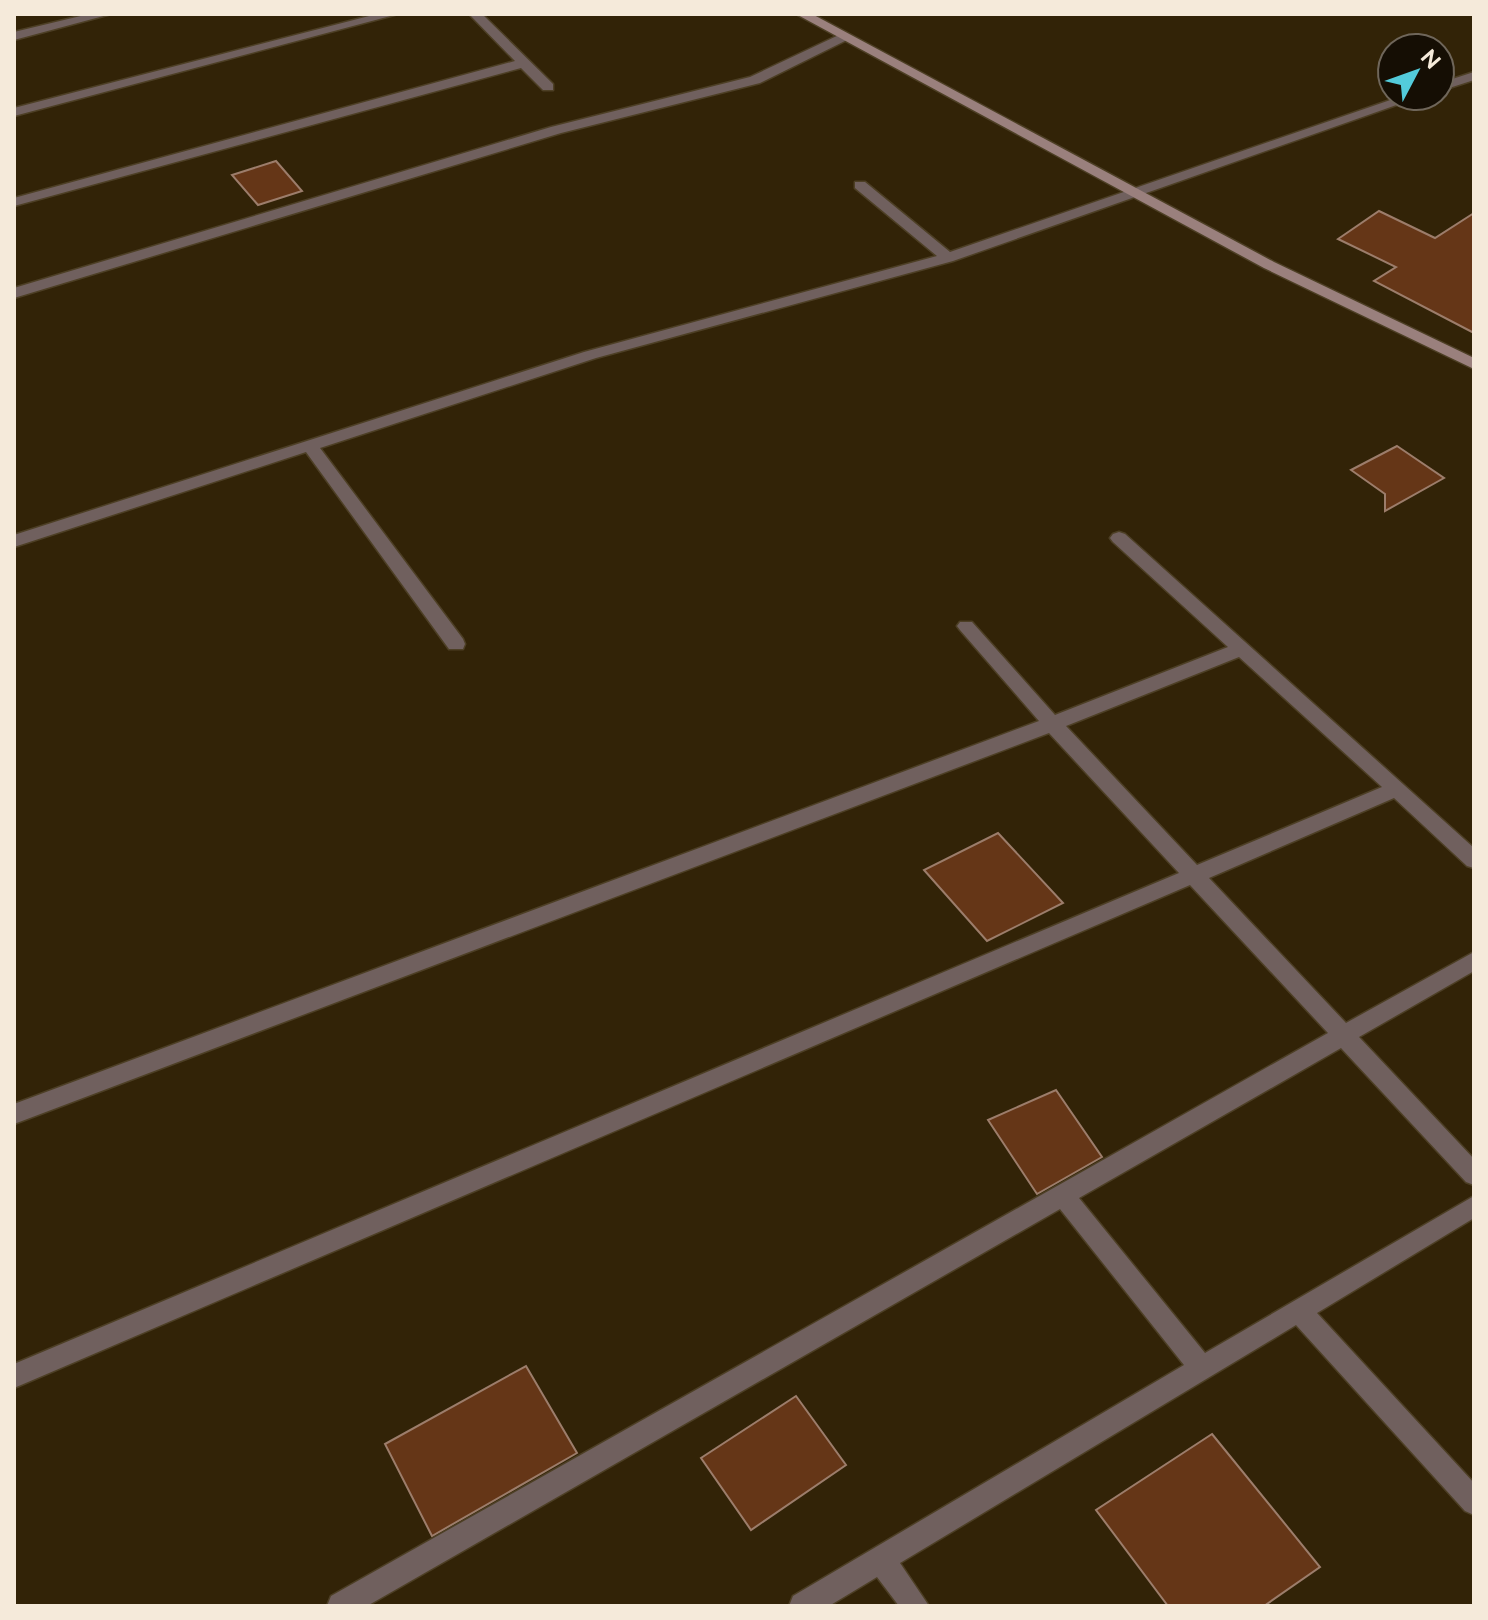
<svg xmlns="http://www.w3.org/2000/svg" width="1488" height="1620" viewBox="0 0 1488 1620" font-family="Raleway,sans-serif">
<rect width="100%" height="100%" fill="#322307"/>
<!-- building -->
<path fill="#653617" stroke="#9c7d6b" stroke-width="2" d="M276,161L302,191L258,205L232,175Z
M1379,211L1435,238L1474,213V333L1374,281L1396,267L1338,239Z
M1397,446L1444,478L1385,511V494L1351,470Z
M998,833L1063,903L987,941L924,870Z
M1056,1090L1102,1157L1037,1194L988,1120Z
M526,1366L577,1453L432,1536L385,1444Z
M796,1396L846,1465L751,1530L701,1458Z
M1212,1434L1320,1567L1264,1606H1168L1096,1510Z"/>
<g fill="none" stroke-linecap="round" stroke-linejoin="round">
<defs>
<path id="street" d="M89,14H111L14,40V32Z
M377,14H398L14,116V108Z
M469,14H482L553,84V90H543L521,68L14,206V198L515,61Z
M841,34L853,37L760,83L561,133L14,298V288L551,127L750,77Z
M1474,72V80L1440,91V83Z
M1402,96H1422L953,261L596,358L320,448L463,639L465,644L463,649H449L306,452L14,547V535L584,352L937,256L855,188V182H865L950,252Z
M1119,532L1125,534L1474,848V868L1467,866L1394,798L1209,878L1346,1023L1474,952V971L1359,1037L1474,1159V1185L1466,1182L1341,1048L1079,1198L1205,1353L1474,1196V1218L1317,1313L1474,1483V1515L1465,1511L1296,1325L900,1563L929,1606H899L877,1577L829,1606H789L793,1596L1184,1365L1060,1209L367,1606H327L331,1596L1328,1033L1190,885L14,1388V1364L1179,873L1049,733L14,1124V1104L1039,721L960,630L957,626L960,622H972L1055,715L1228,647L1113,542L1110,538L1113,534ZM1239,657L1382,787L1197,865L1066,726Z"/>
<path id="secondary" d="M796,14H812L1274,262L1474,358V369L1264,268Z"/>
</defs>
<!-- street casing -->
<use href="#street" stroke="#4d3f25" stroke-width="3"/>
<!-- secondary casing -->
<use href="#secondary" stroke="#4d3f25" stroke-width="3"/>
<!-- street -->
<use href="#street" fill="#70605e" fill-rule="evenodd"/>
<!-- secondary -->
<use href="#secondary" fill="#9a807d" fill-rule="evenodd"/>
</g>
<!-- border -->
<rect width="1488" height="1620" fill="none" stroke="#f5eada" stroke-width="32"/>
<!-- north arrow -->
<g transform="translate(1416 72) rotate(49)"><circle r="38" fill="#150e04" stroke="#6f665a" stroke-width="2"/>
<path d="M0-6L14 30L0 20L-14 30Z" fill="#53cbdb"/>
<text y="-12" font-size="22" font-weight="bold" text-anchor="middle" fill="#f5eada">N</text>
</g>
</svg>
